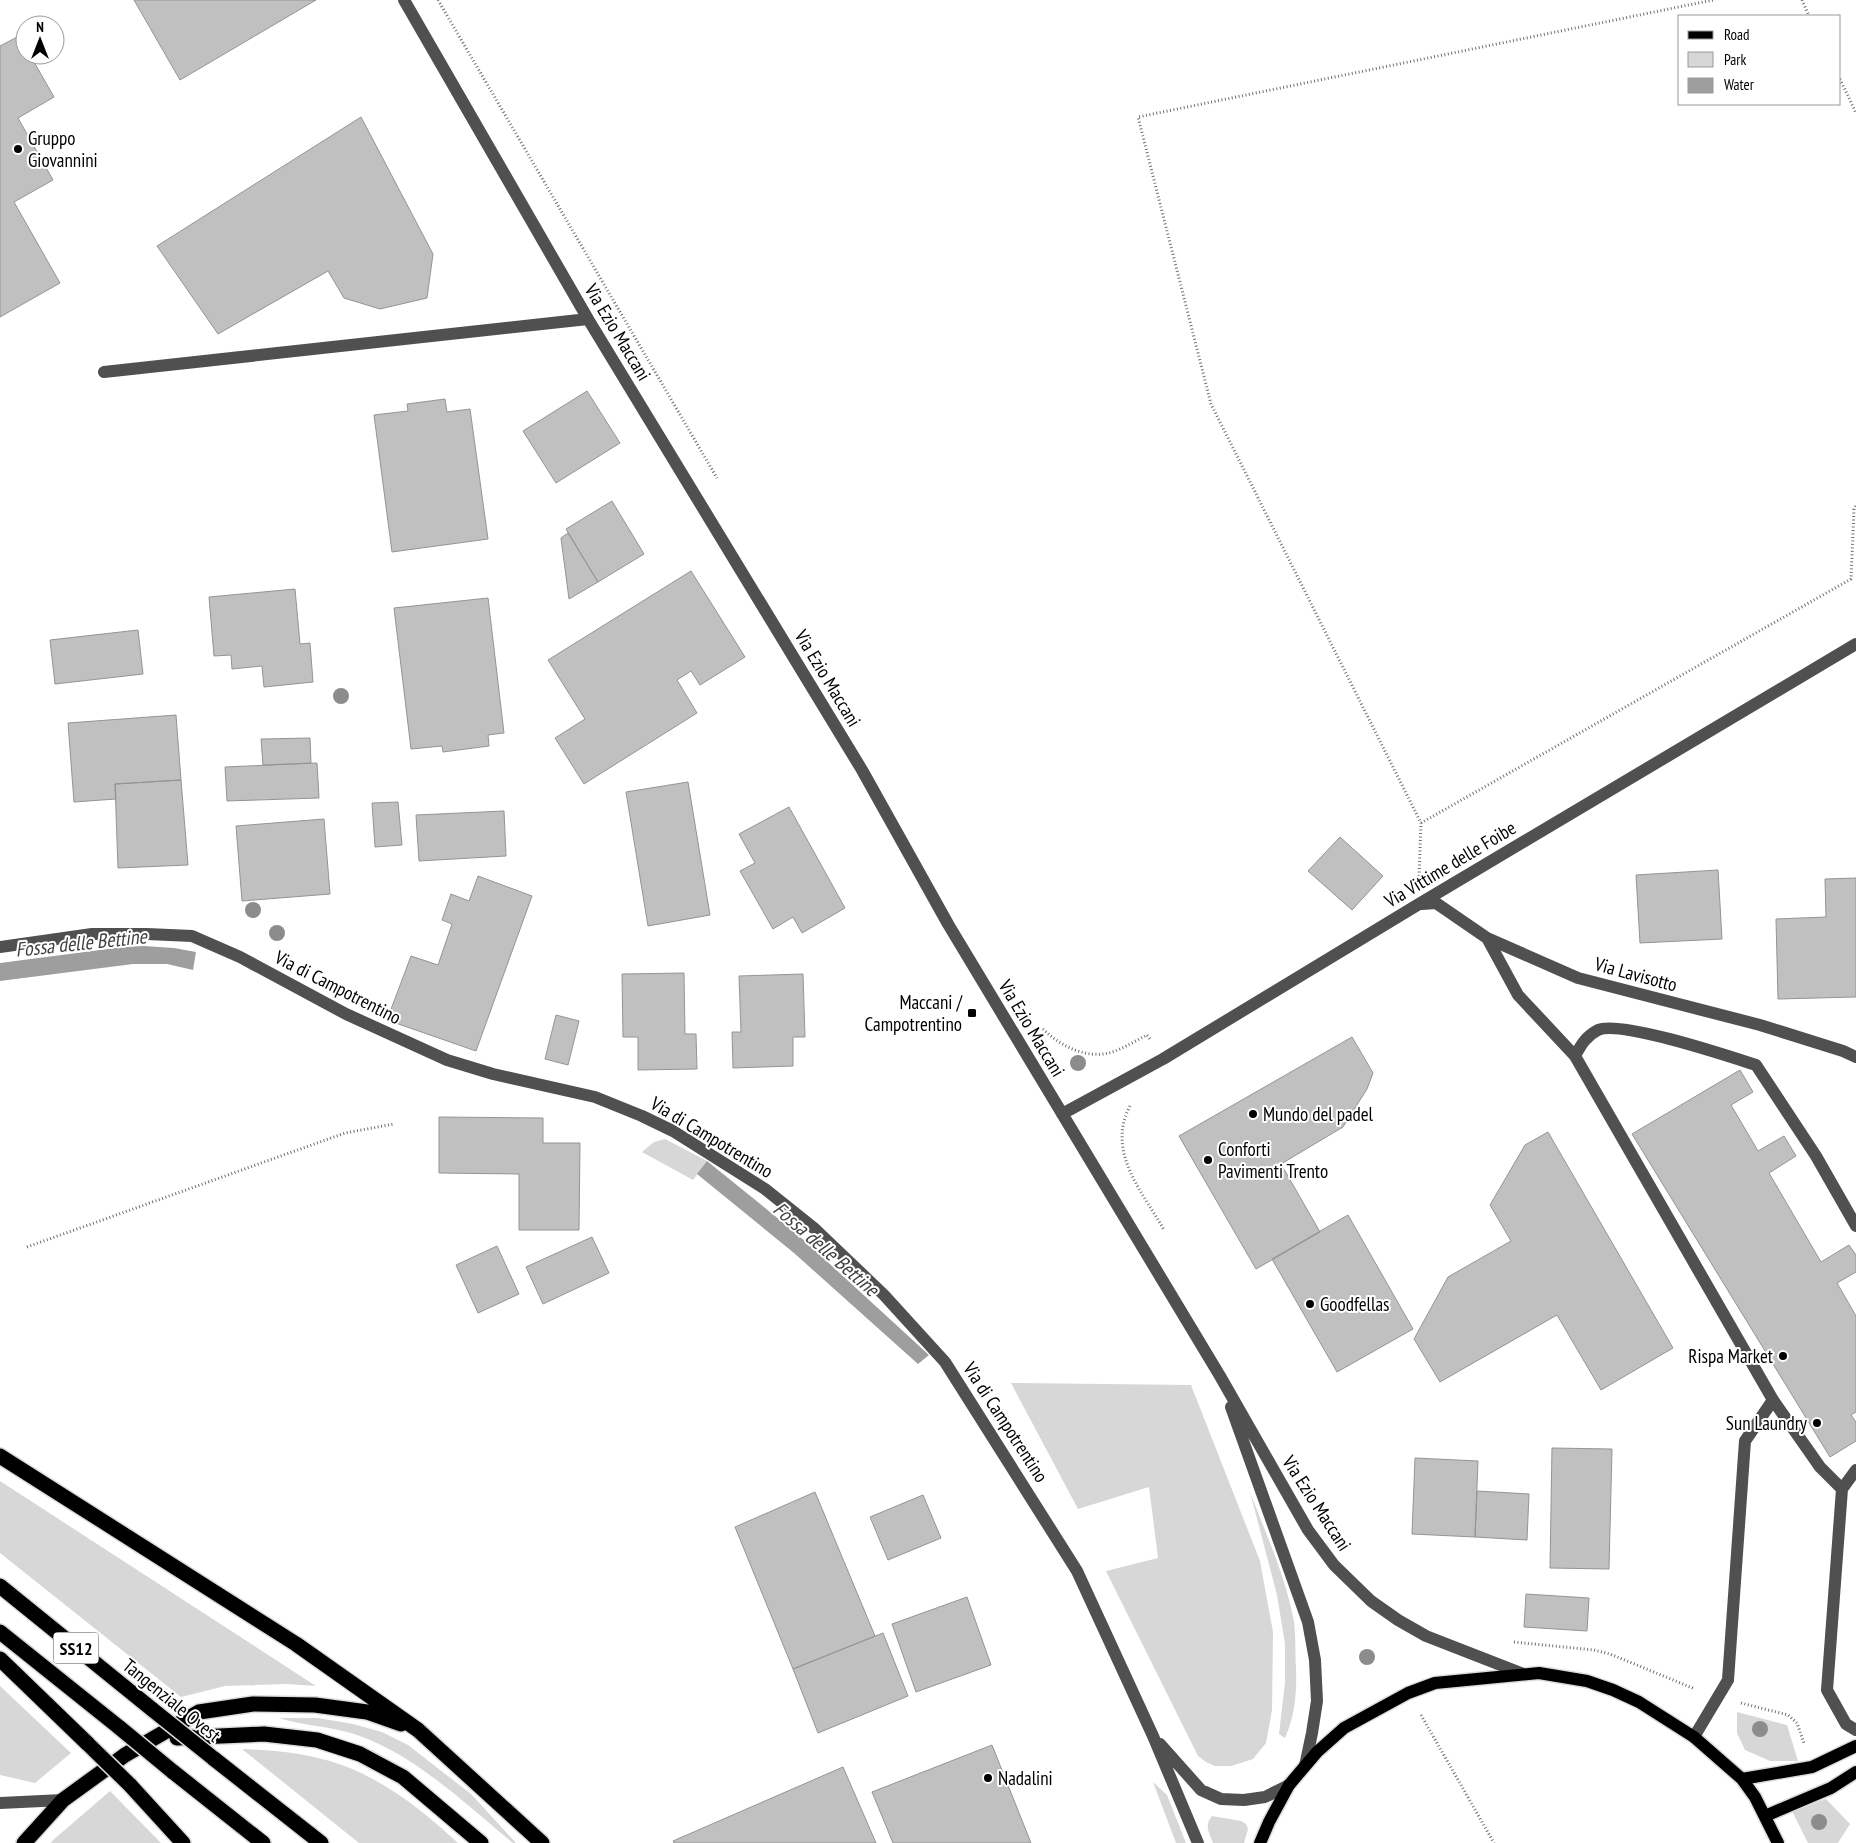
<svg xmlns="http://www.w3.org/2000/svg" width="1856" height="1843" viewBox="0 0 1856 1843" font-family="'PT Sans Narrow',sans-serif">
<rect width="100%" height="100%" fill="#fff"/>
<!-- green -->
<path fill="#d7d7d7" d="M665,1139L707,1161L693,1180L642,1152L654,1142Z
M1011,1383L1191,1385L1260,1561L1273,1632L1272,1710L1266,1743L1253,1759L1231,1766H1215L1206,1762L1198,1756L1106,1571L1158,1558L1149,1487L1078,1509Z
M0,1481L316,1686L286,1684L225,1686L181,1697L0,1553Z
M1250,1492C1266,1534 1286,1577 1294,1622C1296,1637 1295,1653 1296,1668C1297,1693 1295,1715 1285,1738L1279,1734L1285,1682V1644L1277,1595Z
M0,1686L71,1753L35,1783L0,1775Z
M1737,1712L1787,1725L1798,1761H1770L1745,1750L1737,1733Z
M279,1718H318L353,1724L382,1732L408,1745L471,1794L516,1843H513C464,1803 417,1756 357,1735C331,1726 304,1726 279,1718Z
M242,1749C269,1750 297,1752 322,1759C375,1772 419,1807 458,1843H359Z
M1153,1782L1167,1795L1186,1843H1176Z
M110,1791L161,1843H51L52,1841Z
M1826,1799L1850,1824L1838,1843H1808L1792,1811Z
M1212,1816L1241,1821L1246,1824L1248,1829L1244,1843H1213C1209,1833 1204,1825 1212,1816Z"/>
<!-- water -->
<path fill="#9e9e9e" d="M144,946L174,948L196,952L193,970L167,964H133L0,981V963L123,947Z
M707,1161L796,1233L929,1355L918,1364L794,1253L697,1174Z"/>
<!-- building -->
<path fill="#c0c0c0" stroke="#949494" d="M134,0H316L180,80Z
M19,36L25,46V55H30L54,97L18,118L53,180L14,202L60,283L0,317V46Z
M361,117L433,254L427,298L380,309L344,298L328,271L218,334L157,246Z
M587,391L620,443L556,483L523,431Z
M445,399L447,412L470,409L488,539L392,552L374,415L408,411L407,404Z
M612,501L644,554L598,582L566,529Z
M568,533L598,582L569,599L561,538Z
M691,571L745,657L700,685L691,671L677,680L697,713L584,784L555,738L585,719L548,660Z
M295,589L300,644L310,643L313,682L264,687L262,666L232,669L231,655L214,656L209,597Z
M488,598L504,733L488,735L489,746L443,752L442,746L411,749L394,608Z
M138,630L143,674L55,684L50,640Z
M176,715L181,780L115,784L116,799L74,802L68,723Z
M310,738L311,763L263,765L261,739Z
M317,763L319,798L227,801L225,767Z
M181,780L188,865L118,868L115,784Z
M688,782L710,915L648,926L626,792Z
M398,802L402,845L375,847L372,803Z
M789,807L845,908L802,933L793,917L773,929L740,871L755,863L739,834Z
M504,811L506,856L419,861L416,815Z
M324,819L330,894L242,901L236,826Z
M1340,837L1383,876L1352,910L1308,871Z
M1718,870L1722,939L1640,943L1636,875Z
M478,876L532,896L476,1051L387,1020L411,956L438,965L452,924L442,920L451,894L469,901Z
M1856,878V997L1778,999L1776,919L1826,917L1825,879Z
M684,973L685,1034H696L697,1069L638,1070V1037H623L622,974Z
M803,974L805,1037H793V1066L733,1068L732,1032H741L739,976Z
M556,1015L579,1021L568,1065L545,1059Z
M1352,1037L1373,1073L1367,1089L1343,1127L1281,1164L1320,1232L1256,1269L1179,1136Z
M1740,1070L1753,1092L1731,1105L1758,1151L1784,1136L1796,1156L1769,1173L1821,1262L1849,1245L1856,1255V1272L1837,1283L1856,1316V1412L1851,1415L1856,1422V1441L1830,1457L1632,1134Z
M439,1117L543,1118V1143H580L579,1230H519V1174L439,1173Z
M1548,1132L1673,1348L1601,1390L1557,1315L1440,1382L1414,1339L1448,1277L1511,1241L1490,1205L1525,1145Z
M1348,1215L1413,1329L1337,1372L1272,1259Z
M592,1237L609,1273L543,1304L526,1267Z
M497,1246L519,1294L478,1313L456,1265Z
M1552,1448L1612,1449L1609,1569L1550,1568Z
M1415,1458L1478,1461L1475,1537L1412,1534Z
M1477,1491L1529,1494L1527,1540L1475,1537Z
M815,1492L875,1636L793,1669L735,1527Z
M923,1495L941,1538L888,1560L870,1517Z
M1526,1594L1589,1598L1587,1631L1524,1627Z
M967,1597L991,1665L916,1692L892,1624Z
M883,1633L908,1696L818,1733L793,1669Z
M992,1745L1031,1843H893L872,1792Z
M843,1767L876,1843H674L673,1841Z"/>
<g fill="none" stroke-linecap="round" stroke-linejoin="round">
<defs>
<path id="major" d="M1742,1779L1812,1767L1856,1746
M1765,1816L1831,1788L1856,1772
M1260,1843L1269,1822L1289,1785L1317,1752L1344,1728L1408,1693L1435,1683L1539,1673L1587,1681L1613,1690L1639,1702L1694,1737L1742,1779L1755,1797L1778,1843"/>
<path id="highway" d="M0,1456L296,1644L418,1730L542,1843
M0,1586L153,1710
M0,1632L120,1728
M0,1659L88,1744
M177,1738L264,1734L317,1740L360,1754L403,1777L481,1843
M213,1758L321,1843
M172,1771L263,1843
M130,1785L183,1843
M24,1843L63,1800L125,1755L199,1712L253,1704L315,1705L367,1712L401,1724"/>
</defs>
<!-- major casing -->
<use href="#major" stroke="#dbdbdb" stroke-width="15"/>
<!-- highway casing -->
<use href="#highway" stroke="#dbdbdb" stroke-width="18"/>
<!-- path -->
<path stroke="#727272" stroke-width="3" stroke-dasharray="1 2.5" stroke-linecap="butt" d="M438,0L717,478
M1802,0L1809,16
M1840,79L1856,113
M1421,823L1851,579L1854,509L1856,505
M1419,876L1421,823L1211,404L1138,117L1713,0
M1043,1029C1061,1047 1090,1061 1115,1051C1126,1047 1137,1040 1147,1035L1150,1039
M1130,1106C1106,1152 1142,1191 1164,1230
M27,1247L345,1133L394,1124
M1514,1642L1594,1650L1610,1654L1695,1689
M1741,1703L1788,1715L1797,1723L1804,1743
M1421,1715L1494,1843"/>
<!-- minor -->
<path stroke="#505050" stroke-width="12" d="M404,0L588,319L862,770L948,924L1220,1376L1308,1530L1334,1565L1371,1601L1398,1620L1426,1636L1521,1673
M104,372L588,319
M1422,904L1436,903L1487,938L1578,978L1760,1025L1843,1051L1856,1057
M1487,938L1518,995L1575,1056
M0,947L92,934H147L192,936L240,957L346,1014L447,1060L493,1074L595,1097L642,1116L673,1131L765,1189L815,1229L884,1295L945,1362L1077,1571L1153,1736L1198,1843
M1062,1114L1163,1059L1419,904L1856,644
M1231,1407L1308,1622L1315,1660L1317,1701L1312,1733L1305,1766
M1856,1470L1842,1489L1827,1690L1846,1724L1856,1730
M1842,1489L1820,1467L1773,1400L1575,1056C1581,1045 1586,1036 1598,1030C1620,1020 1728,1056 1756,1065L1816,1156L1856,1226
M1694,1737L1728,1680L1745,1441L1773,1400
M1160,1744L1201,1790L1221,1799L1244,1800L1265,1797L1289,1785
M0,1803L63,1800"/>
<!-- major -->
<use href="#major" stroke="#000" stroke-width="12"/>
<!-- highway -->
<use href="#highway" stroke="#000" stroke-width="15"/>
<defs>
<path id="highway-bridge" d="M153,1710L213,1758
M120,1728L172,1771
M88,1744L130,1785"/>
</defs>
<!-- highway-bridge casing -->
<use href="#highway-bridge" stroke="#dbdbdb" stroke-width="18" stroke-linecap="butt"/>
<!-- highway-bridge -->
<use href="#highway-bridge" stroke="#000" stroke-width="15"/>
</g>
<!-- trees -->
<g fill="#8c8c8c">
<circle cx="341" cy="696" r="8"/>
<circle cx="253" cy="910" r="8"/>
<circle cx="277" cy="933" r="8"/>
<circle cx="1078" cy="1063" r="8"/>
<circle cx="1367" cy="1657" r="8"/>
<circle cx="1760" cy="1729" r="8"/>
<circle cx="1819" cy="1822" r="8"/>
</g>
<!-- markers -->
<g fill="#000" stroke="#fff" stroke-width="2">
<circle cx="18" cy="149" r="5"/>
<rect x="967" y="1008" width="10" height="10" rx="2.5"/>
<circle cx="1253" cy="1114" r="5"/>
<circle cx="1208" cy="1160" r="5"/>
<circle cx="1310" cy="1304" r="5"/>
<circle cx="1783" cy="1356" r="5"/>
<circle cx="1817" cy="1423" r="5"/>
<circle cx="988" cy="1778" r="5"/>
</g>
<g text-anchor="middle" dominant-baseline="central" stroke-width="4" stroke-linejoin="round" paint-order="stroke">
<!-- shield labels -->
<rect fill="#fff" stroke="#4c4c4c" stroke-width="1" x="53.5" y="1632.5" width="45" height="31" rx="4"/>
<g font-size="18" font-weight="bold" fill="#000">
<text x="76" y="1648">SS12</text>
</g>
<!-- poi labels -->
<g font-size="19" fill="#000" stroke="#fff" text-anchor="start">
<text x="28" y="138">Gruppo<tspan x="28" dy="22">Giovannini</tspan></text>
<text x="962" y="1002" text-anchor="end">Maccani /<tspan x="962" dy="22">Campotrentino</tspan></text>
<text x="1263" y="1114">Mundo del padel</text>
<text x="1218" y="1149">Conforti<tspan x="1218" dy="22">Pavimenti Trento</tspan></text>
<text x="1320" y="1304">Goodfellas</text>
<text x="1773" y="1356" text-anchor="end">Rispa Market</text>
<text x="1807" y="1423" text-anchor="end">Sun Laundry</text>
<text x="998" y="1778">Nadalini</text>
</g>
<!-- street labels -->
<g font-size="19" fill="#000" stroke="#fff">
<text transform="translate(618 332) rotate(59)">Via Ezio Maccani</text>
<text transform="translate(828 678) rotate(59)">Via Ezio Maccani</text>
<text transform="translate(1450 864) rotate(-31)">Via Vittime delle Foibe</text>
<text transform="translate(1636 974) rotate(15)">Via Lavisotto</text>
<text transform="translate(338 987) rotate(27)">Via di Campotrentino</text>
<text transform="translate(1032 1028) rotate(59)">Via Ezio Maccani</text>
<text transform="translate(712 1137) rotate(31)">Via di Campotrentino</text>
<text transform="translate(1006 1422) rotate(57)">Via di Campotrentino</text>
<text transform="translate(1317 1503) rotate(57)">Via Ezio Maccani</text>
<text transform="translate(172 1700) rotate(39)">Tangenziale Ovest</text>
</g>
<!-- water labels -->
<g font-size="20" font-style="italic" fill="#3f3f3f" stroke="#fff">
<text transform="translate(81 943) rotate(-6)">Fossa delle Bettine</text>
<text transform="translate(826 1249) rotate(41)">Fossa delle Bettine</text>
</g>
</g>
<!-- legend -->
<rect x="1678" y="15" width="162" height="90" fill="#ffffff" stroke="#999999"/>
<rect x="1688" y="31" width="25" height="8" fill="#000000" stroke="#999999"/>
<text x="1724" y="40" font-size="15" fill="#000000">Road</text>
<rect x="1688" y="52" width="25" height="15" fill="#d7d7d7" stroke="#999999"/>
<text x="1724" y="65" font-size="15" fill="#000000">Park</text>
<rect x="1688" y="78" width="25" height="15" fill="#9e9e9e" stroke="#999999"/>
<text x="1724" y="90" font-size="15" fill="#000000">Water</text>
<!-- north arrow -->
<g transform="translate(40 40)"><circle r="24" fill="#ffffff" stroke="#999999"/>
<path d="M0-4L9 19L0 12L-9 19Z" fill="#000000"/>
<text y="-8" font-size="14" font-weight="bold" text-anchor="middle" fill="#000000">N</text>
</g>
</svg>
